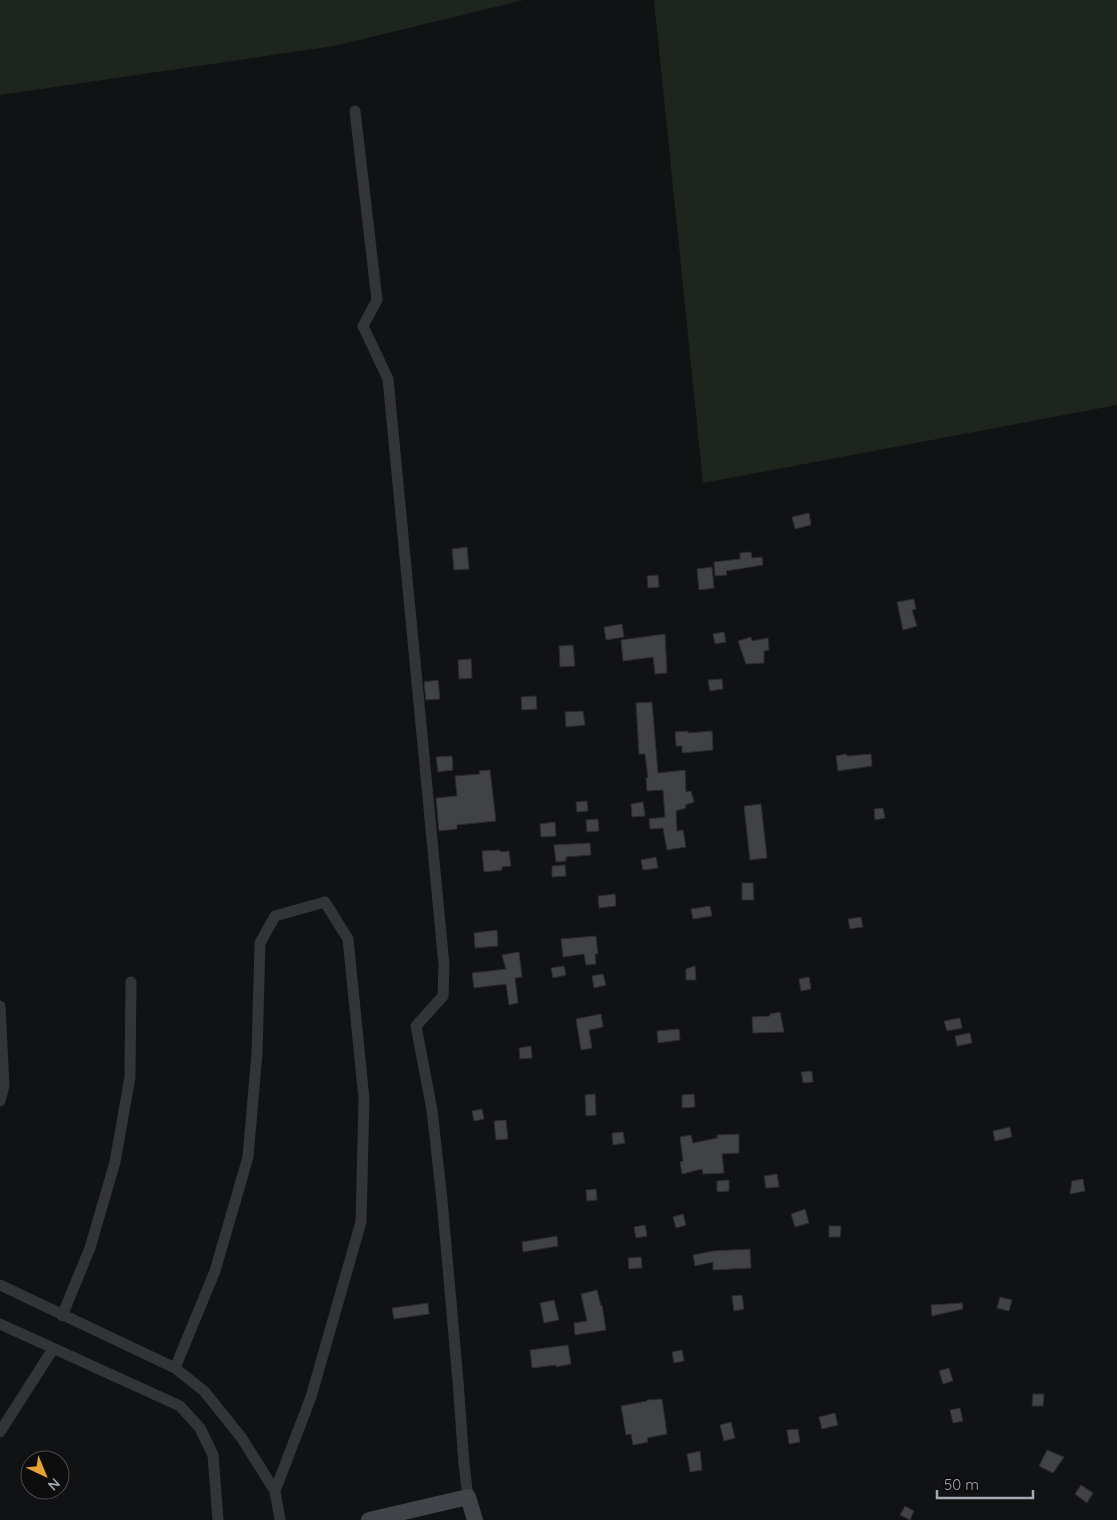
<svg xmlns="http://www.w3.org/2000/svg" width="1117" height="1520" viewBox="0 0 1117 1520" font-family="Quicksand,sans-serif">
<rect width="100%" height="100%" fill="#111213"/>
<!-- green -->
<path fill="#1e251f" d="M0,0H524L334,46L0,95Z
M654,0H1117V405L703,483Z"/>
<!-- building -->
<path fill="#404246" stroke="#2c2c2f" d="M809,513L811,525L795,529L792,517Z
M467,547L469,569L454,570L452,549Z
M751,552L752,558L762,557L763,565L726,571L727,575L715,576L714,562L740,559V553Z
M712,567L714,588L699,590L697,569Z
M658,575L659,587L648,588L647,576Z
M914,599L916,609L912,610L917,626L903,630L897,602Z
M622,624L624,637L606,640L604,627Z
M724,632L726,642L715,644L713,634Z
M665,634L667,673L655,674L653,657L623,661L621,640Z
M751,637L752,641L768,638L769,650L764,651V663L746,664L738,641Z
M573,645L575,666L560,667L559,646Z
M471,659L472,678L459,679L458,660Z
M722,679L723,689L710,691L708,680Z
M438,680L440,699L426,700L424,682Z
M536,696L537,709L522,710L521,697Z
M652,702L658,773L685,770L686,792L691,791L694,802L685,805L686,808L676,811L677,831L683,830L686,847L667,850L663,828L650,829L649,819L665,817L663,790L647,791L646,778H648L645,754H639L636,703Z
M583,711L585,725L566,727L565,712Z
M688,731V733L712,731L713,750L682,753V746H676L675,732Z
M846,754L847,756L871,754L872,766L838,771L836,756Z
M452,756L453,770L438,772L436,757Z
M490,770L496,821L457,825V829L439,831L436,798L457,796L455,776L480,774L479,771Z
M587,801L588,811L577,812L576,802Z
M643,802L645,816L632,817L631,804Z
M761,804L767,858L750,860L744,806Z
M883,808L885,818L875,820L874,809Z
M598,819L599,831L587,832L586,820Z
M555,822L556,836L541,837L540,824Z
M590,843L591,855L566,857V861L556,862L554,845Z
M500,850V852L509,851L511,866L502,867V870L484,872L482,851Z
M656,857L658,868L643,870L641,860Z
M565,865L566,876L552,877V866Z
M742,883H753L754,900H742Z
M615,894L616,906L599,908L598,896Z
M710,906L712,916L693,919L691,909Z
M861,917L863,927L850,929L848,919Z
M497,930L498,946L475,948L474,933Z
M596,936L598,954H595L596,964L586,965L584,954L563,957L561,939Z
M519,952L522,977L515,978L518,1003L509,1005L506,984L474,988L472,973L506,969L502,955Z
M564,966L566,975L553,978L551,968Z
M695,966L696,980H686V969Z
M603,974L606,985L594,988L592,976Z
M809,977L811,989L801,991L799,979Z
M780,1012L784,1032L753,1033L752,1017L770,1016V1014Z
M601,1014L603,1027L589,1030L592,1048L581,1050L576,1019Z
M960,1018L962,1028L947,1031L944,1021Z
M679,1029L680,1040L658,1043L657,1031Z
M970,1033L972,1043L957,1046L955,1036Z
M531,1046L532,1058L520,1059L519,1048Z
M812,1071L813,1082L803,1083L801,1072Z
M595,1094L596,1115L586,1116L585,1095Z
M694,1094L695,1107L682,1108V1095Z
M482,1109L484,1119L474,1121L472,1111Z
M506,1120L508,1139L496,1140L494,1121Z
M1010,1127L1012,1137L995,1141L993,1131Z
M623,1132L625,1143L613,1145L612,1133Z
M739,1134V1153L722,1154L724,1173L703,1174L702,1169L682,1174L680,1162L683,1161L680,1137L691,1135L693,1143L717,1138V1135Z
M777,1174L779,1187L766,1188L764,1176Z
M1083,1179L1085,1191L1070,1194L1072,1181Z
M729,1180V1191L717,1192V1181Z
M596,1189L597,1200L587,1201L586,1190Z
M805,1209L809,1223L795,1227L791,1214Z
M683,1214L686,1225L676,1228L673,1217Z
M645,1225L647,1236L636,1238L634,1227Z
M829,1226H841L840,1237H829Z
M557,1236L558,1246L523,1252L522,1242Z
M750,1249L751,1268L713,1270V1262L695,1266L693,1255L713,1251Z
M641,1257L642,1268L629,1269L628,1258Z
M597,1290L601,1306L602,1305L606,1330L575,1335L574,1323L587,1321L581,1294Z
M742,1295L744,1309L734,1311L732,1296Z
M1000,1297L1012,1300L1009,1311L997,1308Z
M554,1300L559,1320L544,1323L540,1303Z
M428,1303L429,1314L394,1319L392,1308Z
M962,1303L963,1309L932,1316L931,1305Z
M568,1345L571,1364L556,1367V1365L532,1368L530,1350Z
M682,1350L684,1361L674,1363L672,1352Z
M949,1368L953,1381L943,1384L939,1371Z
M1033,1394H1044L1043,1406H1032Z
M662,1399L667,1434L647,1438L648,1442L633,1445L631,1434L626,1435L621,1406L647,1401V1400Z
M960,1408L963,1421L953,1423L950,1410Z
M835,1413L838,1425L822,1429L819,1417Z
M731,1422L735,1438L724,1441L720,1425Z
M798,1429L800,1442L789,1444L787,1430Z
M1047,1450L1064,1457L1053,1473L1039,1466Z
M700,1451L702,1470L690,1472L687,1454Z
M1081,1485L1093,1493L1087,1503L1075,1494Z
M905,1506L914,1511L910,1520L900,1515Z"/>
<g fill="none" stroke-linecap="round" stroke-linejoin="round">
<!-- minor -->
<path stroke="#333438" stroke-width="11" d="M355,111L377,300L363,326L388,379L444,965L443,996L416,1026L432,1110L442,1200L458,1381L464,1464L468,1497
M0,1101L4,1086L0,1006
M0,1285L175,1368L204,1391L241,1437L275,1491L280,1520
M62,1316L90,1248L115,1162L130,1077L131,982
M0,1324L180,1406L200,1428L213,1455L218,1520
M175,1368L215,1271L248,1157L257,1053L260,943L275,916L325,902L348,939L364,1099L361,1222L311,1397L275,1491
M0,1432L53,1349"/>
<!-- secondary -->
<path stroke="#414348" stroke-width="16" d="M369,1520L468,1497L475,1520"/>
</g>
<!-- north arrow -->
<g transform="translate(45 1475) rotate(136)"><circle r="24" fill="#0d0d0e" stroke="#494b50"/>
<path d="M0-4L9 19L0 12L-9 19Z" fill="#e7a235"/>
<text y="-8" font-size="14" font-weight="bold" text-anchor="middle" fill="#a4a9b3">N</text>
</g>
<!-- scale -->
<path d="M937 1490v8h96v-8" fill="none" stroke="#a4a9b3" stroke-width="2.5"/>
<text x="944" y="1490" font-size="15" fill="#a4a9b3" stroke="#0d0d0e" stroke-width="4" paint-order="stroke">50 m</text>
</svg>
